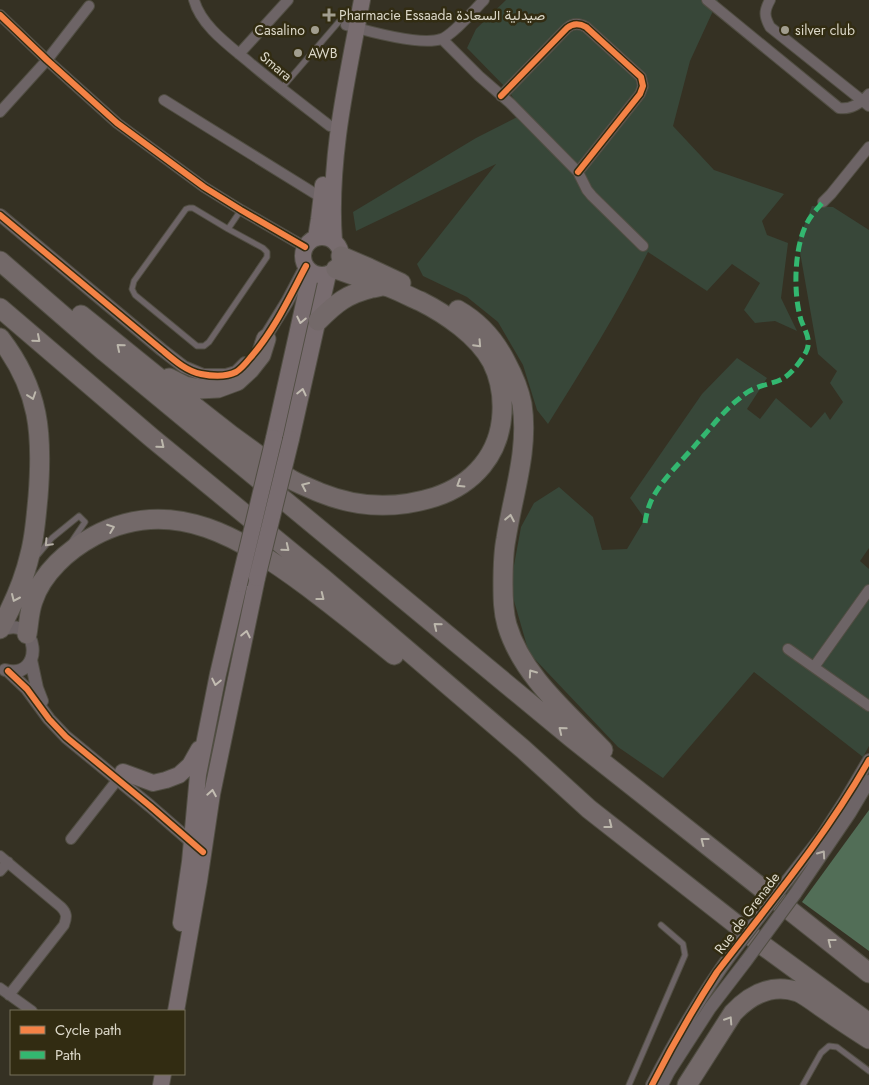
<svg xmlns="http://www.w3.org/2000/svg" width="869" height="1085" viewBox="0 0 869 1085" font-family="Jost,Vazirmatn,sans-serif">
<rect width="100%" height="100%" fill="#353123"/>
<!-- green -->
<path fill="#384739" d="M506,0H718L690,61L673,126L714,170L784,194L762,221L767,235L788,243L781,298L797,331L775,321L755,323L744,310L760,283L732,264L707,291L648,252C618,312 583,368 548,424L537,410L523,365L498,322L467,297L423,276L417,264L496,164L356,231L353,212L476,138L523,114L509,91L467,48L476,29Z
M812,206L833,207L869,230V548L860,561L869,569V746L863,757L754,672L663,778L618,747L529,653L510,587L521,527L534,503L559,487L593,517L602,550L627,549L645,519L630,498L702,394L737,358L767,378L747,409L760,419L776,398L811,428L825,412L830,420L843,402L830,383L837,371L818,354L798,241Z"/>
<!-- forest -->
<path fill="#526e57" d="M869,810V951L802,902Z"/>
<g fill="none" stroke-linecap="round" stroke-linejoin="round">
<defs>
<path id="service" d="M281,89L349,10
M228,229L193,208H189L186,209L134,281L132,289L135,295L197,346H204L209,342L267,257V252L263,248L228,229L241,210
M36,557L52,538L79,516L85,522L72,541
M629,1085L685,955L683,944L661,925
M803,1085L821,1053L829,1046L837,1047L869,1071"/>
<path id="minor" d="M194,0C201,26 230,46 250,63C276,85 303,105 330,126
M707,0L839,108C850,110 862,103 869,94
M770,0C764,11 764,16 770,27L869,106
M0,15L47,60L117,123L204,187L241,210L305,247
M346,25C367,31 421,46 441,39C452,36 475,9 484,0
M442,39L479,76L510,103L578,172L587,190L592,196L643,246
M239,54L288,0
M501,96L567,28C573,23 579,23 586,27L641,77L643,86L640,94L578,172
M164,100L322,198
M0,112L47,60L89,6
M823,202L831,194L869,147
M788,649L869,706
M814,667L869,590
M71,839L118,779
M0,856L61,907C67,913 67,917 64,925L9,995
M0,871L8,862
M0,988L32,1011"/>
<path id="tertiary" d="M0,215L162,350L184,367L203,375H226L236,372L245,363
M261,344L287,302L306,266
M0,631C39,611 46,681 5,670
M31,660L37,688L42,701
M8,671L27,689L49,719L66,737L150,806L196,846
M783,886L822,836L846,799L869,760
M795,894L850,813L869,781
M652,1085C676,1039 701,995 732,953
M662,1085L668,1073L710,1008L746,961"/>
<path id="primary" d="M303 256a19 19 0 1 1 38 0a19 19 0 1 1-38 0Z
M316,238L319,219L323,185
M334,241C328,160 347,79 362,0
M274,438L311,272
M291,439L328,274
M123,772L153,783L166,780L179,775L190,765L199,749
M181,923L190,862L198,775L218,674L239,584
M176,1011L199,881L212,794L257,578
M161,1085L163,1074"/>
<path id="motorway" d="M341,256L369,268L401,283
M0,261L105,352L573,739L869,973
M336,269L370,281
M0,308L152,438L324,579L523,749L589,809L765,947L869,1023
M458,310C479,322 495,340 506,362C513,375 519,389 522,404C529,450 513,494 506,539C503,554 503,569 503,584C503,598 503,611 507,625C522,676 568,713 603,750
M81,315C131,355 180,396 231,435C246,446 261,457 276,468C281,472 286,477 292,480C301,485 312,489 321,493C358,508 397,509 435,497C474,484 500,454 502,413C503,395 500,378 492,362C478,336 446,314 420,301C412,298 390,286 383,286C380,286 375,288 372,288C347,294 336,303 318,321
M0,338C40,390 43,434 38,497C36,516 35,536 30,554C24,581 13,605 0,629
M169,378L185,386L199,389L218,388L237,381L250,369L261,355L266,339
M27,634C29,623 29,612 33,601C42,573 68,550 94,536C173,493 244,540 308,587C337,609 366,632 394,655
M687,1085L733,1013C750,995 772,983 798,992C807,996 819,1006 827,1011C841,1021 855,1030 869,1039"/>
</defs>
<!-- service casing -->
<use href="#service" stroke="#514e43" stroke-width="7"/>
<!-- minor casing -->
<use href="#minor" stroke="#514e43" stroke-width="12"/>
<!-- tertiary casing -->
<use href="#tertiary" stroke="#514e43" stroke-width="14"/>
<!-- primary casing -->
<use href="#primary" stroke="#514e43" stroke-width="18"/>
<!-- motorway casing -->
<use href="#motorway" stroke="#514e43" stroke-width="21"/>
<!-- service -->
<use href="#service" stroke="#6d6466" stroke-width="5"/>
<!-- minor -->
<use href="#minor" stroke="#6d6466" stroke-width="10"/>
<!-- tertiary -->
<use href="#tertiary" stroke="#6d6466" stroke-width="12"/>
<!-- primary -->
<use href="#primary" stroke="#786c6f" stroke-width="16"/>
<!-- motorway -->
<use href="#motorway" stroke="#736969" stroke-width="19"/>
<defs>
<path id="tertiary-bridge" d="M732,953L783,886
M746,961L795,894"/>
<path id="primary-bridge" d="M257,578L291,439
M239,584L274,438"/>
</defs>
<!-- tertiary-bridge casing -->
<use href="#tertiary-bridge" stroke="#514e43" stroke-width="14" stroke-linecap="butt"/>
<!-- primary-bridge casing -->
<use href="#primary-bridge" stroke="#514e43" stroke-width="18" stroke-linecap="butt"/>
<!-- tertiary-bridge -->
<use href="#tertiary-bridge" stroke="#6d6466" stroke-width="12"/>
<!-- primary-bridge -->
<use href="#primary-bridge" stroke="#786c6f" stroke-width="16"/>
<!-- quiet -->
<path stroke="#33b770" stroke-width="5" stroke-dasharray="10 5" stroke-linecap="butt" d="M645,523C646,516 648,508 651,501C661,480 683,460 698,442C711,428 724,410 740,398C744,394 750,390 756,388C765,384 776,383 784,378C793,372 801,361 806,352C812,340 805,331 801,320C793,294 794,247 807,223C811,215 817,209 823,202"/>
<defs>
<path id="cycleway" d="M0,15L47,60L117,123L204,187L241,210L305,247
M501,96L567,28C573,23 579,23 586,27L641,77L643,86L640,94L578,172
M0,215L162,350C174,360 186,371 201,374C211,376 226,377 236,372C241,369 246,363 250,358C274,331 289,298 306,266
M8,671L27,689L49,719L66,737L150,806L203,852
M652,1085C672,1046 693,1009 717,972C770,903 826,836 869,760"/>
</defs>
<!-- cycleway casing -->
<use href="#cycleway" stroke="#322c12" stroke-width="9"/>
<!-- cycleway -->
<use href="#cycleway" stroke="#f48246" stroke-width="6"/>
</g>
<!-- one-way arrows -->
<defs><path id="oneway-chevron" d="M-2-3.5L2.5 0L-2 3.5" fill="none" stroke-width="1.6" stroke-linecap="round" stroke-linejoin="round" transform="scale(1.25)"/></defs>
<g stroke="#c3bdb2">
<use href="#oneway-chevron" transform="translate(301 320) rotate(102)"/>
<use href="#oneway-chevron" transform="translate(302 392) rotate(-77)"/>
<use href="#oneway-chevron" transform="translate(246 634) rotate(-78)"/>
<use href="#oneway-chevron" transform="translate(216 682) rotate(102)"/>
<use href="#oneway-chevron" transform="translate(212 793) rotate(-80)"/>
</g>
<g stroke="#bcb7ac">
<use href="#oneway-chevron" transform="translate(37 339) rotate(41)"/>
<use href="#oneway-chevron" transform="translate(478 344) rotate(47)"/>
<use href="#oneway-chevron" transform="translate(120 347) rotate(-140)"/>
<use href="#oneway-chevron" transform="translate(32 396) rotate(71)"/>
<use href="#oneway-chevron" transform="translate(161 445) rotate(39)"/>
<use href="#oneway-chevron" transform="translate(460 484) rotate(148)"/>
<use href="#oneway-chevron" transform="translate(305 486) rotate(-155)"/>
<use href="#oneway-chevron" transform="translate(510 518) rotate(-79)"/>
<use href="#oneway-chevron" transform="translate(111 528) rotate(-21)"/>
<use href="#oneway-chevron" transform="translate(286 548) rotate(39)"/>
<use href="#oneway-chevron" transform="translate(321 597) rotate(38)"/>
<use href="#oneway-chevron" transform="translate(15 598) rotate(114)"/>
<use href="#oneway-chevron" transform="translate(437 626) rotate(-141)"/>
<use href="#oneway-chevron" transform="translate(532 673) rotate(-125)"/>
<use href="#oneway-chevron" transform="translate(562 730) rotate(-141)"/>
<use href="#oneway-chevron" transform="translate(609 825) rotate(38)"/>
<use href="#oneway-chevron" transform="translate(704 841) rotate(-142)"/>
<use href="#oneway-chevron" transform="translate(831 942) rotate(-142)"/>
<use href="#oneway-chevron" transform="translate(729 1020) rotate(-57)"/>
</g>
<g stroke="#b5afa6">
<use href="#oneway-chevron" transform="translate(48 543) rotate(133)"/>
<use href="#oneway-chevron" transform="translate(822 854) rotate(-55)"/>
</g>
<!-- markers -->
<g fill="#a29e8f" stroke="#322c12" stroke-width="2">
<path d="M326.5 7.5h5v5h5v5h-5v5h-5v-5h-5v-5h5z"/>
<circle cx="315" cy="30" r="5"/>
<circle cx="785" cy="30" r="5"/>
<circle cx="298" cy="53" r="5"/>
</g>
<g text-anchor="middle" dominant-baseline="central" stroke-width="5" stroke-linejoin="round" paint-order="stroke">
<!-- poi labels -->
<g font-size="14" fill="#dcd8c9" stroke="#322c12" text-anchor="start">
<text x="339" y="15">Pharmacie Essaada صيدلية السعادة</text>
<text x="305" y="30" text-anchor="end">Casalino</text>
<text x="795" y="30">silver club</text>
<text x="308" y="53">AWB</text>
</g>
<!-- street labels -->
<g font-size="14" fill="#dcd8c9" stroke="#322c12">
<text transform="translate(276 66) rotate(40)">Smara</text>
<text transform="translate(747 913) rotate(-53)">Rue de Grenade</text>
</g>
</g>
<!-- legend -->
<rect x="10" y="1010" width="175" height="65" fill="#322c12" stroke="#76715b"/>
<rect x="20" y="1026" width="25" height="8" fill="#f48246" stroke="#76715b"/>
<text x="55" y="1035" font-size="15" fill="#dcd8c9">Cycle path</text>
<rect x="20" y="1051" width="25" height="8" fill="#33b770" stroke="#76715b"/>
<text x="55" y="1060" font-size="15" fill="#dcd8c9">Path</text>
</svg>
